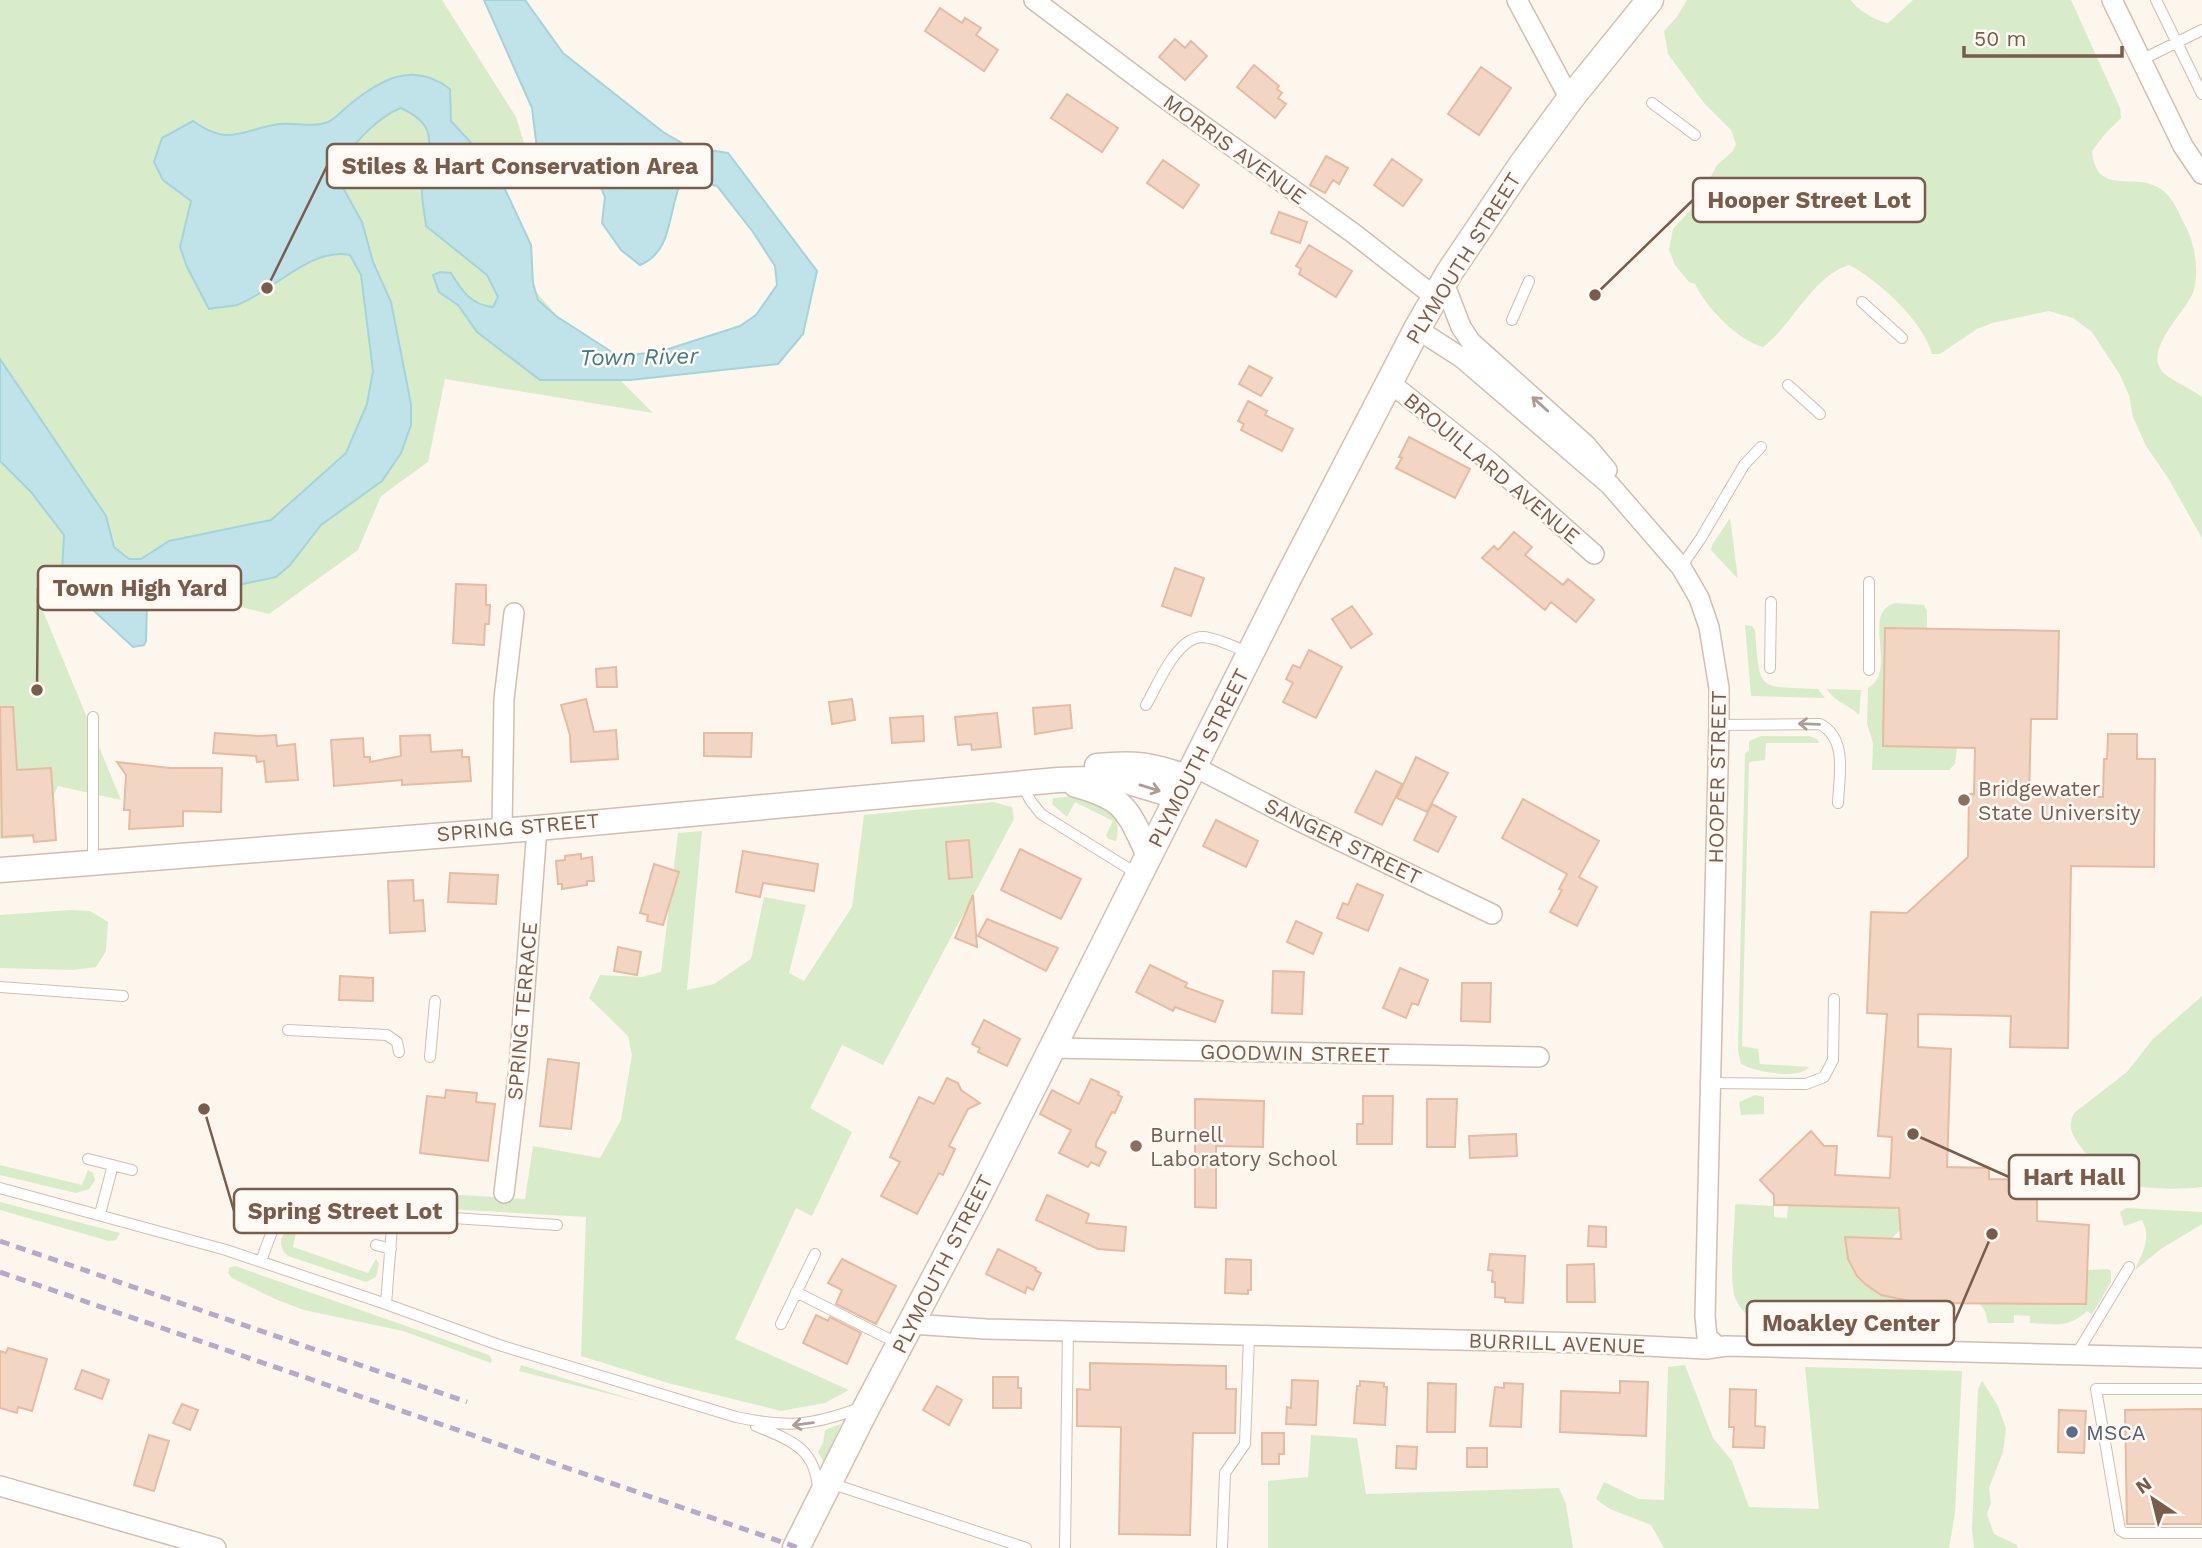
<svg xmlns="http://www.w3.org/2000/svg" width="2202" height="1548" viewBox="0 0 2202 1548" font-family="'Work Sans',sans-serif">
<rect width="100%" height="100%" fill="#fdf6ec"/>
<!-- green -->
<path fill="#d8ecc9" d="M0,0H442L516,117L532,169L480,154L500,251L566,326L653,413L445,379L428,462L381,496L358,550L269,614L193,595L118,564L36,594L121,800L58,786L33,837L0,839Z
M1687,0H1851C1856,9 1878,22 1888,23L1913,0H2071L2120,108L2121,118L2105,134L2092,151C2096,197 2134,172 2159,188C2173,196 2179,214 2186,227C2195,244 2199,272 2194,290C2188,310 2143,349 2162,371C2169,380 2191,388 2202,397V538L2168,478L2146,446L2133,417L2129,395L2120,375L2092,332L2073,318L2049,311L1992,323L1977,329L1940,354H1932C1924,322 1878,280 1849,265C1810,278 1794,324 1763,347C1738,341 1705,306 1695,284L1689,282L1675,265L1669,250L1673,229L1697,203L1717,165L1733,151L1736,144L1731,130L1704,103L1668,54L1664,31L1676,18Z
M1730,518L1738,579L1711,550L1712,545Z
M1895,603L1924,605L1927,611V635L1922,629L1885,628L1883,746L1957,748L1955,764L1949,770H1872L1873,743L1867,724L1868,688C1899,670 1860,613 1895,603Z
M1745,625L1752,626L1755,630C1760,693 1757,686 1818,689L1825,698L1751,696Z
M1827,689L1861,690L1859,715C1849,704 1834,702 1827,689Z
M1761,736H1809L1817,739L1819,743H1766L1765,760L1749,762L1742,1046L1758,1049L1760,1064L1809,1067C1800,1080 1755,1072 1741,1064L1738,1050L1745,754L1749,750V741Z
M1076,796C1102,803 1124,811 1116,841L1108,839L1106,835L1113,821L1075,802L1067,817L1052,804L1053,798Z
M993,802L1012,807L1014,819L883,1065L842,1045L810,1108L852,1132L812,1216L796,1208L735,1339L849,1390L825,1403L781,1411L668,1383L581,1356L586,1217L430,1208V1193L525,1199L533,1146L600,1158L621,1120L632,1055L628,1036L589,998L600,975L642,977L661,972L678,833L702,831L687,990L714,984L751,959L764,897L806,905L789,973L804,981L852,907L864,815Z
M70,910L90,911L108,922L106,951L96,967L73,970L0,968V915Z
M2202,996V1187C2178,1190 2131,1190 2111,1178C2100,1171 2088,1157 2081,1147C2072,1135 2067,1127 2074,1113L2127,1072L2152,1040Z
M1755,1095L1764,1097V1114L1741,1115L1739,1102Z
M0,1165L82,1185L88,1170L93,1173L95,1180L89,1189L76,1193L0,1175Z
M0,1202L120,1233L116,1240L109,1241L0,1210Z
M1737,1204L1774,1206V1217L1787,1218L1788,1206L1896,1208L1903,1217L1900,1230L1891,1239L1845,1237C1844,1279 1874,1295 1910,1301V1319L1900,1330L1771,1325C1756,1322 1742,1314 1736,1300C1728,1283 1735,1226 1735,1205Z
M2126,1208L2202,1212V1224L2161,1249L2135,1270C2142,1253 2152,1239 2142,1220L2124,1226L2120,1212Z
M289,1231L296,1233L293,1247L368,1273L376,1259L379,1264L376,1277L366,1282L288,1256C281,1250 279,1243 283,1235Z
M235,1266L489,1355L492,1360L491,1363L403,1331L304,1310L275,1299L232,1278L228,1273L229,1268Z
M2108,1269L2111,1271V1282L2092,1314L2087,1311C2068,1329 2055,1324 2030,1323V1316L2014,1315V1323H1988L1985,1311L1979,1303L2087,1270Z
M521,1365L641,1402L519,1371Z
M1685,1365L1713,1438L1732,1461L1749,1507L1819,1509L1805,1367L1962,1371L1955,1513L1949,1548H1664L1651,1525L1610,1509L1596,1499L1604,1482L1639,1499L1664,1500L1668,1367Z
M1982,1381L1998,1406L2006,1429L2003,1452L1989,1488L1991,1503L1987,1514L1994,1534L2017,1545L2018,1548H1974L1972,1529L1978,1389Z
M841,1424L825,1461H823L818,1452L823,1443L825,1430Z
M1311,1435L1357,1438L1366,1494L1559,1488L1566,1504L1573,1548H1268V1481L1308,1477Z"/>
<!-- water -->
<path fill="#bfe3e8" stroke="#a5d3da" stroke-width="2" d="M484,0H525L563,53L663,132L689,147L728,153L817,271L803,334L778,364L630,380H540L477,332L458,305L439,292L433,275L440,272L451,273C461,290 471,305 493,307L498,297L487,275L426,226C425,214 421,200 422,187C424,151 446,129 401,108C373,119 352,148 333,170L362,222L373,262L391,302L411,404V425L401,453L382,481L321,525L290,565L276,577L243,584L175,585L152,591L147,603L146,641L144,645L133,647L66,585L62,572L64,535L31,492L0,461V359L106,516L114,547L129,559H141L169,541L271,520L346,453L367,404L373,371L361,275L350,255C312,246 271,293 237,305C228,307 218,307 209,309L187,267L180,247L191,201L163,180L154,162L162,138L193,121C229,147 241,130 279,124C294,122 314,128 328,122C335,119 343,110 349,105C380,80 413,60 450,89L451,121L496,170L531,245L533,283L538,300L556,316L618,356L659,352L740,326L756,315L777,285L775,266L753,232L717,186L683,178C667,207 675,251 640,265L621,250L602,223L605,197L596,176L585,170L558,171L537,149L532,108Z"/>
<!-- building -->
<path fill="#f3d5c3" stroke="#e6bba3" stroke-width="2" d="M940,8L962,23L965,18L981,28L976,35L998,50L984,71L925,31Z
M1175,39L1185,48L1191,41L1207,56L1185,80L1159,57Z
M1254,65L1279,86L1277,89L1282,93L1278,98L1286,104L1275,118L1237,87Z
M1481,67L1511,88L1479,135L1448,114Z
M1067,94L1118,128L1102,152L1051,118Z
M1326,156L1348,168L1339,184L1333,180L1325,193L1310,185Z
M1392,159L1422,180L1403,206L1374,185Z
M1163,160L1199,185L1183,208L1147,183Z
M1279,212L1307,222L1300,243L1271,233Z
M1309,245L1352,271L1336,297L1299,274L1301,269L1296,266Z
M1249,366L1272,378L1261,396L1239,384Z
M1248,401L1267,411L1265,415L1293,429L1282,451L1241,430L1244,424L1238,421Z
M1409,437L1470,469L1455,498L1396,468L1402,458L1399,457Z
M1514,532L1532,547L1525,555L1563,585L1568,579L1594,600L1576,622L1551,602L1545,610L1482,558L1494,546L1498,550Z
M1175,568L1204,578L1191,616L1162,606Z
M456,584L486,585V605H490L489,624H485L484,645L453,643Z
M1352,606L1372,634L1351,648L1332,619Z
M1885,628L2059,631L2057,719H2031L2029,796L2103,797L2104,759H2107L2108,734H2137V759H2155L2154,867L2071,866L2068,1048L2010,1047L2011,1016L1918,1014V1047L1951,1049L1947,1167L1989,1168V1179L2037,1180V1221L2089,1225L2086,1304L1919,1303L1881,1295L1865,1284L1857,1276L1848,1259L1845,1237L1901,1239L1899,1208L1774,1205V1195L1760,1180L1811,1131L1824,1146H1837L1835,1175L1890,1178L1892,1137L1878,1136L1887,1014L1867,1013L1871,912L1907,913L1968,857L1969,794H1974L1975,748L1883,746Z
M1309,650L1342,667L1316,718L1283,702L1293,683L1286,679L1293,665L1300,668Z
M616,667L617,687H597L596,669Z
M586,699L594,732L616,730L618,759L571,762L570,735L561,705Z
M852,699L855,720L832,724L829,702Z
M1070,705L1072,728L1035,734L1033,708Z
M0,707H13L17,770L51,768L56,840L34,842L33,835L2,837Z
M997,713L1001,747L972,750L971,744L958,745L955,717Z
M923,716L924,741L892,743L890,718Z
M215,733L259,736L276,735L277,746L295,744L298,780L266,782L264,761L257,762L256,756L213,753Z
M704,733H752L751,757L704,756Z
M430,735L431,752L462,750V757H469L471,781L402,785V780L334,786L331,740L363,738L364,757H370V762L401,756L400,736Z
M1416,757L1448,773L1427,812L1397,798Z
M117,762L170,768H222L221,812L183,811V826L129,829L130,810H124L126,775Z
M1376,771L1402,784L1382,825L1355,812Z
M1523,799L1599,841L1579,877L1597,887L1577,926L1550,912L1562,890L1559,889L1567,874L1502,838Z
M1432,804L1456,817L1438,852L1414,840Z
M1216,820L1258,841L1246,867L1203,846Z
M969,840L972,877L949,879L946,842Z
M1020,849L1081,879L1061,919L1001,890Z
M743,851L818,864L814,891L763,883L760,897L736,892Z
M581,854V859L592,857L594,881H587V885L562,889V884H558L556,861L565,860V856Z
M654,864L679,872L663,925L647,921L648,915L640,913Z
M450,873L498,875L496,904L448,902Z
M413,880L414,901L423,900L425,931L390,933L388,881Z
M1357,884L1383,895L1368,931L1337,918L1343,903L1348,905Z
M973,895L977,947L955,938Z
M987,919L1058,948L1046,971L978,936Z
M1296,921L1322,933L1313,954L1287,942Z
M618,947L641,952L637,975L614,971Z
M1150,965L1187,983L1185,987L1223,1001L1215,1022L1175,1007L1173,1011L1136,992Z
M1400,968L1428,980L1418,1005L1412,1003L1406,1018L1383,1008Z
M1273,971L1304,972L1302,1014L1272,1013Z
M340,976L373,978V1001L339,1000Z
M1462,983H1491L1490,1022L1461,1021Z
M984,1020L1020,1039L1007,1066L978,1052L980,1048L972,1044Z
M548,1059L579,1063L571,1129L540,1126Z
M947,1078L958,1083L961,1090L980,1103L968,1109L949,1146L955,1149L943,1175L939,1173L917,1214L881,1196L900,1162L890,1157L919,1097L934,1104Z
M1091,1079L1119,1092L1118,1095L1122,1097L1115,1113L1112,1112L1096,1143V1147L1106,1152L1099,1166L1091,1162L1088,1167L1059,1153L1071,1130L1040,1114L1052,1090L1079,1104Z
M446,1090L477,1093L476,1102L495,1104L488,1161L420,1153L427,1096L445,1098Z
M1363,1096H1393L1392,1144H1357V1124H1363Z
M1195,1099L1264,1101L1263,1147L1216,1146V1208L1195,1207Z
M1427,1099H1457L1455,1147H1427Z
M1516,1134L1517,1156L1470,1158L1469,1136Z
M1047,1195L1089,1214L1086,1223L1126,1227L1124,1251L1098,1249L1036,1220Z
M1589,1226L1606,1227V1247L1588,1246Z
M998,1249L1036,1268L1035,1270L1041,1273L1033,1290L1027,1287L1025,1293L986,1274Z
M1490,1254L1525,1256L1523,1303L1505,1302V1298L1495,1297V1282H1492L1493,1271L1488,1270Z
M842,1259L896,1286L876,1324L836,1304L842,1290L828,1283Z
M1226,1259L1251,1260V1290H1248V1294L1225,1293Z
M1594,1264L1595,1302H1567V1265Z
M816,1315L828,1321L830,1317L861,1333L847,1364L803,1343Z
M8,1348L47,1359L32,1411L18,1407L17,1413L0,1408V1351L6,1353Z
M1090,1363L1226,1366V1389H1236L1235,1433H1193L1190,1535L1119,1534L1121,1427L1077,1426V1389L1090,1390Z
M82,1370L109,1380L102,1399L75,1389Z
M993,1377H1018V1388H1021V1408H993Z
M1292,1380L1318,1381L1316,1425L1286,1424L1287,1407L1291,1408Z
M1360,1381L1384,1383V1387H1387L1385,1425L1354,1423L1357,1386H1360Z
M1620,1381L1648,1382L1646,1436L1560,1432L1561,1391L1620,1393Z
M1428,1383L1456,1384L1455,1432H1427Z
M1504,1383L1523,1384L1521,1427L1490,1426L1495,1387L1504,1388Z
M937,1386L962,1400L949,1425L923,1410Z
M1730,1389L1756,1390L1755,1426L1765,1427L1764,1448L1733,1447L1734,1427H1729Z
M182,1404L198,1410L190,1430L173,1423Z
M2202,1409V1524H2127L2125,1410Z
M2059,1410L2086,1411L2084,1453L2058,1452Z
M1262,1433H1284V1454H1279V1464H1262Z
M149,1435L169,1441L154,1491L134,1485Z
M1397,1446L1417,1447L1416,1469L1396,1468Z
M1467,1448H1487V1467H1467Z"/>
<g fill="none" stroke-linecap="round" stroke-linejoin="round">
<defs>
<path id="service" d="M2156,0L2202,94
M2141,60L2202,30
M1652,103L1695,135
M1862,302L1902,338
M1512,320L1529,281
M1788,385L1820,414
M1681,567L1701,538L1744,465L1761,447
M1770,668L1771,602
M1869,670V582
M1146,705C1158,685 1176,637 1203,637C1218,638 1236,648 1250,653
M93,717V861
M1719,725L1820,724C1848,739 1839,775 1838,803
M1023,785L1030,800L1041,814L1139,875
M0,987L123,996
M288,1030L387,1035L397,1042L399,1052
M430,1057L435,1001
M1711,1083L1806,1084L1824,1077L1833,1060L1834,999
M88,1159L132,1170
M0,1188L226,1250L386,1304L499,1345L736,1417C787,1428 811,1426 860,1408
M254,1207L302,1223
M100,1214L113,1165
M376,1245L391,1249
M261,1261L278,1215L280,1203
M796,1292L897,1343
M386,1304L393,1214L557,1225
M781,1324L815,1254
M2076,1355L2129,1267
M2202,1389H2096L2120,1530L2125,1533H2202
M756,1426C790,1440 816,1448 818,1490
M830,1483L1026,1548
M1065,1548L1068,1330
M1222,1548L1225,1473L1245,1444L1249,1337"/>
<path id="minor" d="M1034,0L1159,94L1353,233L1435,297
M1517,0L1570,99
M2112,0L2183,146L2202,174
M1444,283L1461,327L1471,342L1586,445L1607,470
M1417,329L1462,358L1610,485L1681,567L1699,598L1709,627L1719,688V725L1705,1316L1707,1337L1718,1347
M1389,382L1490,462L1594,554
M1195,767L1295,819L1492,914
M502,829L504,699L514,613
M1050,1048L1539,1057
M504,1193L519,1068L537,828
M911,1324L986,1329L1585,1343L1706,1349L1726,1346L2202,1358
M0,1486L216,1548"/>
<path id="tertiary" d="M1097,766C1136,762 1153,765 1189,778
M1076,785C1127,799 1127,810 1149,855
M0,870L537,828L1058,780L1116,778L1179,797"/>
<path id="secondary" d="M796,1548L864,1412L978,1196L1288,578L1417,329L1449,273L1521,166L1570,99L1650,0"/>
</defs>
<!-- service casing -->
<use href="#service" stroke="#d1beb0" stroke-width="12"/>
<!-- minor casing -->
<use href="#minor" stroke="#d1beb0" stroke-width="22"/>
<!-- tertiary casing -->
<use href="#tertiary" stroke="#d1beb0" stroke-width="27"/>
<!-- secondary casing -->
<use href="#secondary" stroke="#d6c0b0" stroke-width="29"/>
<!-- service -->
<use href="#service" stroke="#fff" stroke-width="10"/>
<!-- minor -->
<use href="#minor" stroke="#fff" stroke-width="19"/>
<!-- tertiary -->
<use href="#tertiary" stroke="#fff" stroke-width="24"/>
<!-- secondary -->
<use href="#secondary" stroke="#fff" stroke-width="26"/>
<!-- rail -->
<path stroke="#b9a8c9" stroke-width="5" stroke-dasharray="10 7" stroke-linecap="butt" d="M0,1241L467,1402
M0,1272L799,1548"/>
</g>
<!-- one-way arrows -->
<defs><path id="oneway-shaft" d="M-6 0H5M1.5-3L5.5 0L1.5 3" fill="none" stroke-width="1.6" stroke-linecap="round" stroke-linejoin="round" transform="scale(1.75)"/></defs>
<g stroke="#af9d94">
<use href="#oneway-shaft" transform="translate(1540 404) rotate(-138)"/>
<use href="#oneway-shaft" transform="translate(1809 724) rotate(-178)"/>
<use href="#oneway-shaft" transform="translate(1150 788) rotate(17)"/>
<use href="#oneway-shaft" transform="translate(803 1424) rotate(173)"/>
</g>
<!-- markers -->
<g fill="#8d6e63" stroke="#fffaf3" stroke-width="2.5">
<circle cx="1964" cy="800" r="7"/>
<circle cx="1136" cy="1146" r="7"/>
</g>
<circle fill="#5c6f8a" stroke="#fffaf3" stroke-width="2.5" cx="2072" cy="1432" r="7"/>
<g text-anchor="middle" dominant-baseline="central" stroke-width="5" stroke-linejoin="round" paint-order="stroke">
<!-- street labels -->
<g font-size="21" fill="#7a5c4d" stroke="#fffaf3">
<text transform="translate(1235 149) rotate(36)">MORRIS AVENUE</text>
<text transform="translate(1463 258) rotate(-58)">PLYMOUTH STREET</text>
<text transform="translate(1492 468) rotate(40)">BROUILLARD AVENUE</text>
<text transform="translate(1198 758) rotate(-63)">PLYMOUTH STREET</text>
<text transform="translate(1717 777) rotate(-89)">HOOPER STREET</text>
<text transform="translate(518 827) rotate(-5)">SPRING STREET</text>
<text transform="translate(1343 841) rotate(26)">SANGER STREET</text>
<text transform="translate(522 1011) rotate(-85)">SPRING TERRACE</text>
<text transform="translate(1295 1053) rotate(1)">GOODWIN STREET</text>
<text transform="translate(942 1264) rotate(-63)">PLYMOUTH STREET</text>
<text transform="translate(1557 1343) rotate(2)">BURRILL AVENUE</text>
</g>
<!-- education labels -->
<g font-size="21" fill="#785e54" stroke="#fffaf3" text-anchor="start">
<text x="1978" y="788">Bridgewater<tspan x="1978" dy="24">State University</tspan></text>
<text x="1150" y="1134">Burnell<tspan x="1150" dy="24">Laboratory School</tspan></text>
</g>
<!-- service labels -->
<g font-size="21" fill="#4e5e75" stroke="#fffaf3" text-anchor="start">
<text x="2086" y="1432">MSCA</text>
</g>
<!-- water labels -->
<g font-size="23" font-style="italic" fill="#437c86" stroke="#fffaf3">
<text transform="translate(639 357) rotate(-1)">Town River</text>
</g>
</g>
<!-- callouts -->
<path fill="none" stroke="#7a5c4d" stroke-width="2.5" d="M267 288L327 166M1595 295L1693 200M37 690L38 588M1913 1134L2009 1177M204 1109L234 1211M1992 1234L1954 1323"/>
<g fill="#7a5c4d" stroke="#fffaf3" stroke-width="2.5">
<circle cx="267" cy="288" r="7"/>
<circle cx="1595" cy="295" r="7"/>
<circle cx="37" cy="690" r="7"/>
<circle cx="1913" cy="1134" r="7"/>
<circle cx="204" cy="1109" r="7"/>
<circle cx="1992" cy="1234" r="7"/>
</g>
<g fill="#fffaf3" stroke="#7a5c4d" stroke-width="2.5">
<rect x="327" y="144" width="385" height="44" rx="7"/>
<rect x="1693" y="178" width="232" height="44" rx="7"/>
<rect x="38" y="566" width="203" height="44" rx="7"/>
<rect x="2009" y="1155" width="130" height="44" rx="7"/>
<rect x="234" y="1189" width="223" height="44" rx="7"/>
<rect x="1747" y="1301" width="207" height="44" rx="7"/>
</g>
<g font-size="23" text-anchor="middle" font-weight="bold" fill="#7a5c4d">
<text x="520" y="174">Stiles &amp; Hart Conservation Area</text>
<text x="1809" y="208">Hooper Street Lot</text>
<text x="140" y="596">Town High Yard</text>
<text x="2074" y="1185">Hart Hall</text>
<text x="345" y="1219">Spring Street Lot</text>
<text x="1851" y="1331">Moakley Center</text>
</g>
<!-- north arrow -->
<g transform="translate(2153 1499) rotate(325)" stroke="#fffaf3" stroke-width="5" paint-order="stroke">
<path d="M0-5L12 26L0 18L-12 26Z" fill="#7a5c4d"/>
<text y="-10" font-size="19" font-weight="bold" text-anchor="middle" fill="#7a5c4d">N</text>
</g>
<!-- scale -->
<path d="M1964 46v10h158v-10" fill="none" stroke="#7a5c4d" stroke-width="3.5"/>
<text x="1974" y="46" font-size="21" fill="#7a5c4d" stroke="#fffaf3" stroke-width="5" paint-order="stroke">50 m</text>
</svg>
